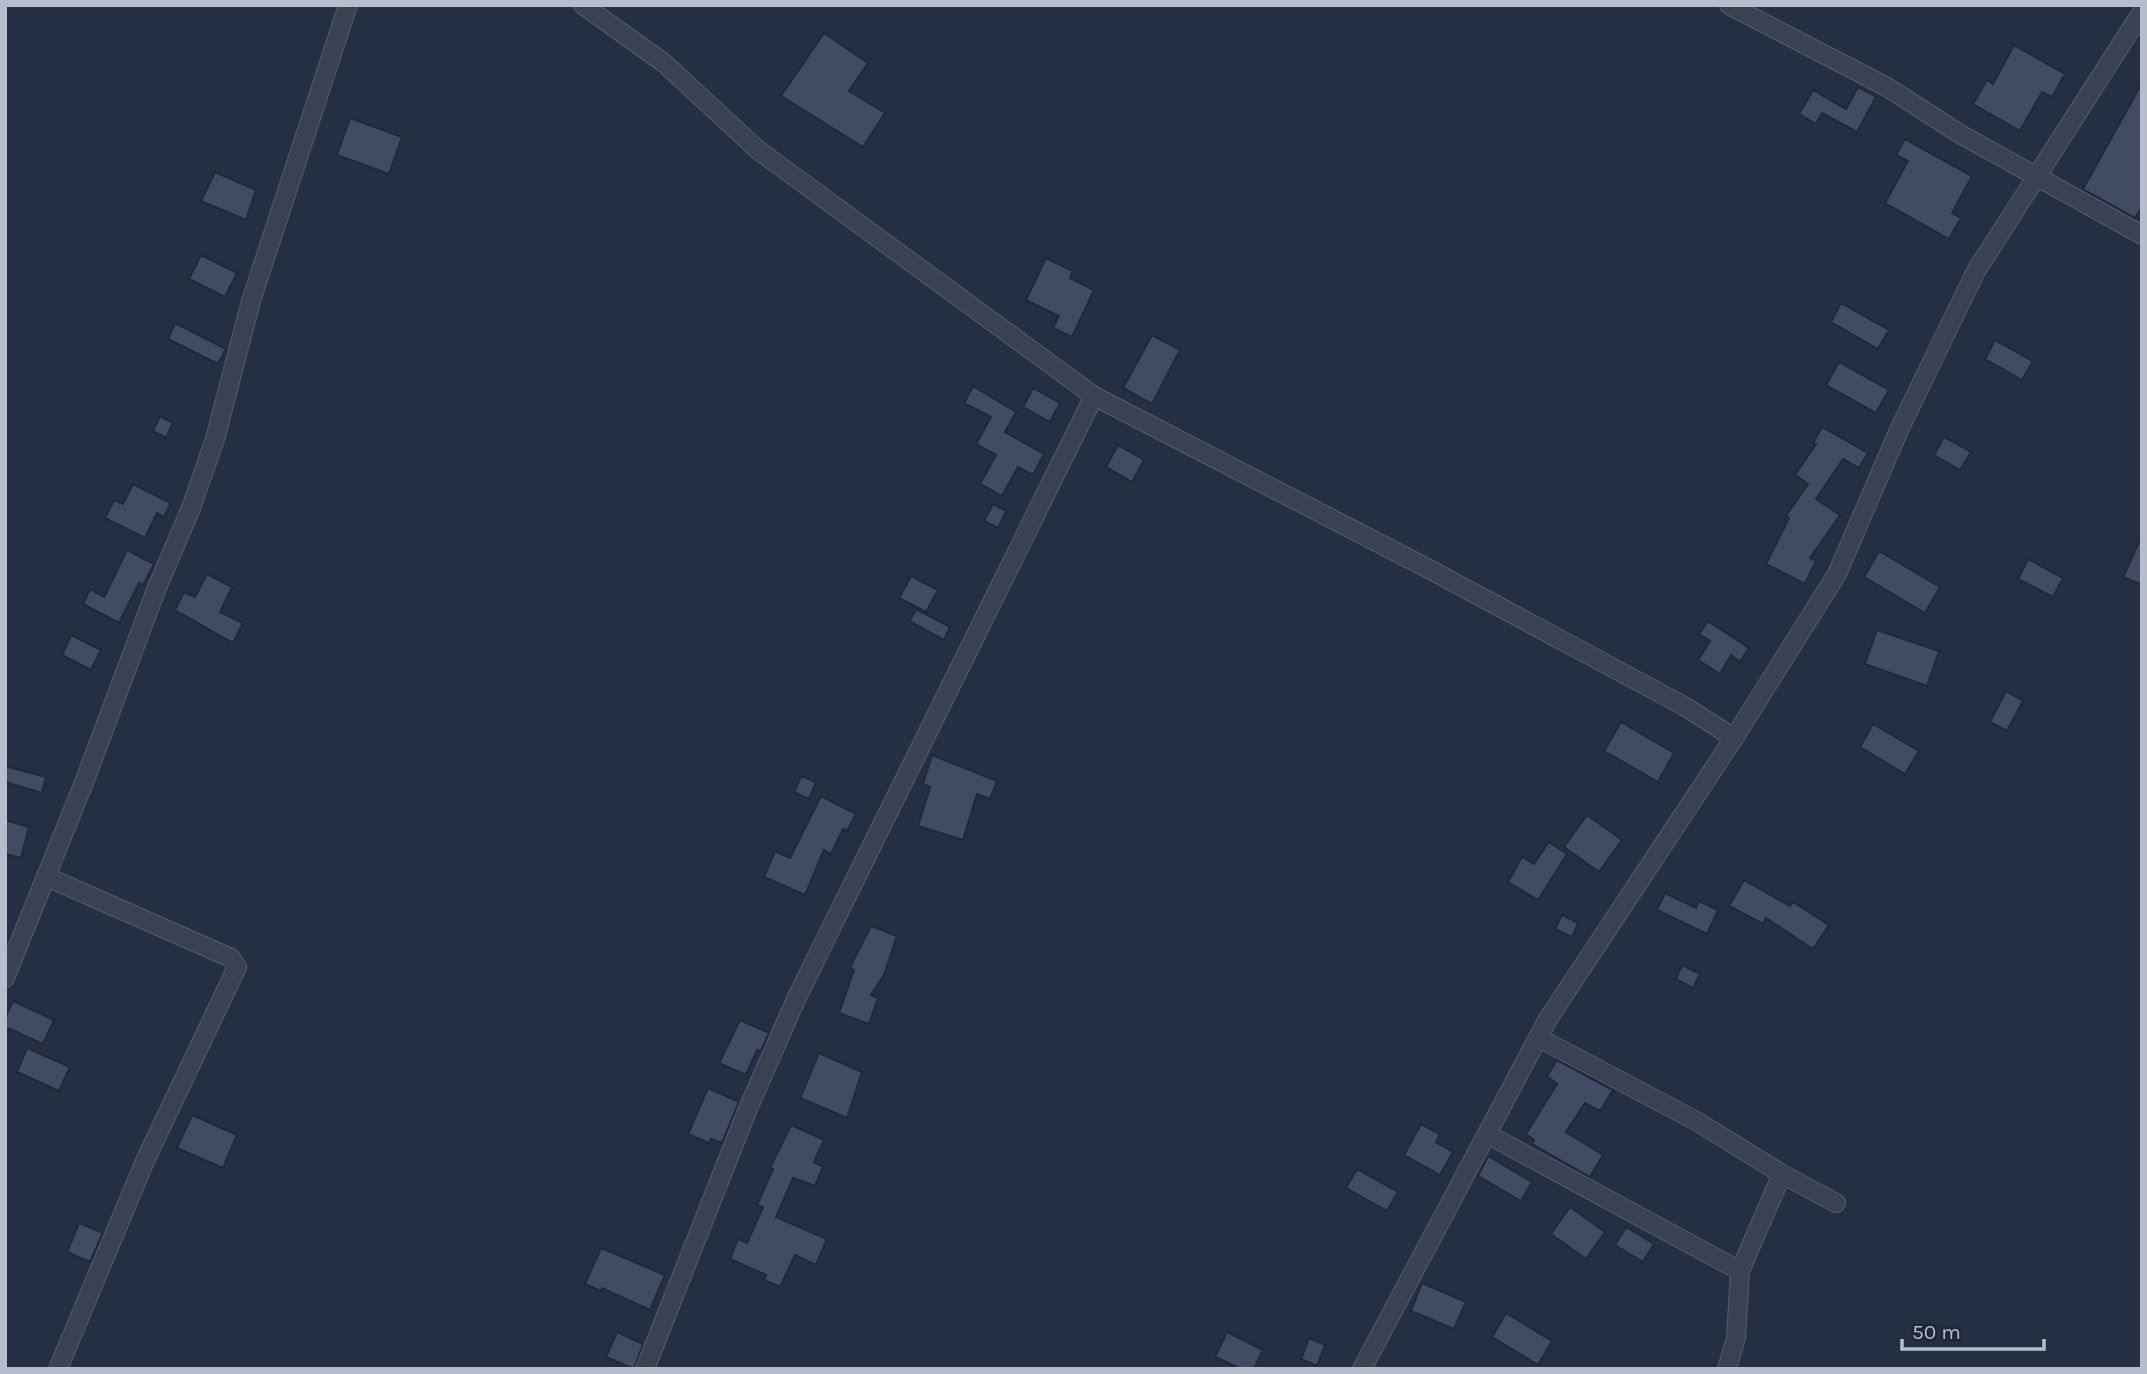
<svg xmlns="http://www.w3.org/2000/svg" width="2147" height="1374" viewBox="0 0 2147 1374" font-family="Karla,sans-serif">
<rect width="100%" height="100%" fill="#252f43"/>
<!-- building -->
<path fill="#424b64" stroke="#20283a" stroke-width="2" d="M824,33L868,63L849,91L885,113L863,147L781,96Z
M2014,45L2065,74L2052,97L2042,92L2020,131L1973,104L1987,80L1993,84Z
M2142,83V207L2135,218L2083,189Z
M1858,87L1876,97L1857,132L1822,113L1816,124L1799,114L1813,90L1846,109Z
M350,118L402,137L389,174L337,155Z
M1905,139L1972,176L1952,213L1961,218L1949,239L1885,203L1908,161L1896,155Z
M215,172L256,190L246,220L201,201Z
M201,255L237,273L225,297L189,279Z
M1046,258L1073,271L1070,278L1094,290L1072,337L1053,328L1059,316L1026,300Z
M1841,303L1889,330L1878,349L1831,322Z
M175,323L226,349L218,364L168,339Z
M1152,335L1180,350L1152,404L1123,388Z
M1995,340L2033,361L2022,380L1985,359Z
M1839,362L1889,390L1876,413L1826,385Z
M973,386L1016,412L1005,432L1044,454L1033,475L1018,467L1002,496L980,484L996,455L976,444L991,417L964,403Z
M1033,388L1060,403L1050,422L1023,407Z
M160,416L173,423L166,438L153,431Z
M1822,427L1868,453L1859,468L1843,459L1816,499L1840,515L1810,558L1816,561L1805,584L1766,564L1789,518L1786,516L1808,484L1795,475L1816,444L1813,443Z
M1944,437L1971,452L1960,470L1934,455Z
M1118,445L1144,460L1132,482L1106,467Z
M133,484L171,503L164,517L157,513L145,538L105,518L114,500L123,504Z
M993,504L1006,511L998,528L984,521Z
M2142,536V585L2123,577Z
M127,550L154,564L143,585L139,583L119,623L83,604L90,589L104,597Z
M1879,551L1940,587L1925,613L1864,577Z
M2028,559L2063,578L2053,597L2018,579Z
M207,574L232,587L220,612L243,623L233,643L175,610L184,592L195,597Z
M911,576L938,590L926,612L899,598Z
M916,609L950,627L944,640L910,621Z
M1708,621L1749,648L1740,662L1731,655L1720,674L1698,660L1710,641L1699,634Z
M1877,630L1939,651L1927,686L1865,664Z
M71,635L101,650L91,670L62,655Z
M2006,691L2023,701L2007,731L1990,722Z
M1621,722L1674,753L1658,782L1604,751Z
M1873,724L1919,751L1905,774L1860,747Z
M932,755L997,781L990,799L977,794L963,840L918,826L930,787L923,784Z
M5,766L46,777L42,793L5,782Z
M801,776L816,782L809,799L794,792Z
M821,796L856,814L847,831L843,829L831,854L824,850L805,895L764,877L775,851L790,858Z
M1587,815L1622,840L1599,872L1564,847Z
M5,820L29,827L21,858L5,854Z
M1549,842L1567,854L1538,900L1508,882L1522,857L1534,864Z
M1744,880L1790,906L1793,902L1829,925L1813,949L1766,918L1763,924L1729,906Z
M1665,893L1696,908L1699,901L1718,910L1707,934L1657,910Z
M1562,915L1578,923L1572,937L1555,929Z
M871,926L897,936L884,975L871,995L878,998L869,1024L839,1013L854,970L850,967Z
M1682,965L1700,974L1693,988L1676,979Z
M13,1001L54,1020L43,1044L5,1027V1018Z
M740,1020L769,1033L761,1051L757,1050L746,1075L719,1063Z
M27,1048L70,1067L59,1091L17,1072Z
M819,1053L862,1072L847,1118L800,1098Z
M1557,1060L1613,1090L1600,1111L1585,1103L1566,1132L1603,1155L1590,1177L1532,1144L1534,1140L1526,1134L1557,1084L1547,1076Z
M708,1088L739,1102L722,1143L711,1139L709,1143L688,1134Z
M192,1115L237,1135L223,1168L177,1148Z
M1421,1124L1440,1134L1436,1142L1453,1152L1440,1175L1404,1155Z
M791,1125L824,1140L814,1162L823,1167L815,1186L793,1178L776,1217L827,1239L816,1265L795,1255L780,1287L764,1280L766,1275L730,1259L738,1239L747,1243L763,1207L757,1205L773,1169L770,1168Z
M1488,1156L1532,1182L1521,1201L1478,1176Z
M1357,1169L1398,1192L1387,1211L1346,1188Z
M1570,1207L1605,1232L1586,1259L1551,1234Z
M79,1223L103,1233L90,1262L67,1252Z
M1626,1227L1654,1244L1643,1262L1615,1245Z
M601,1248L665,1275L650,1310L602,1288L601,1291L585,1284Z
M1422,1283L1466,1302L1454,1329L1411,1311Z
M1506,1313L1552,1341L1538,1365L1492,1337Z
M617,1332L643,1344L634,1369L606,1357Z
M1227,1332L1263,1350L1254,1369H1241L1215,1357Z
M1309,1338L1325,1345L1317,1366L1301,1359Z"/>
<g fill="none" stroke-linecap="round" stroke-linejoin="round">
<defs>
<path id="minor" d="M583,5L664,63L758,150L1094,396L1427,568L1684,706L1734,738L1837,574L1899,430L1976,271L2142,12
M1729,5L1887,87L1960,134L2142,235
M47,877L231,958L237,967L145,1161L58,1369
M5,978L85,780L156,590L191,508L215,439L251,301L348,5
M1539,1038L1698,1122L1782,1174L1836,1203
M1487,1134L1740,1271L1736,1338L1727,1369
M1740,1271L1782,1174
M645,1369L747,1111L797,997L1094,396
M1362,1369L1548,1019L1734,738"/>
</defs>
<!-- minor casing -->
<use href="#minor" stroke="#555c6d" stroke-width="20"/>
<!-- minor -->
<use href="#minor" stroke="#394153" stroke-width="18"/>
</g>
<!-- border -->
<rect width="2147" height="1374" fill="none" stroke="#b7bdcd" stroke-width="14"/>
<!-- scale -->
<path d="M1902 1339v10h142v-10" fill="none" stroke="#b7bdcd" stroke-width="3.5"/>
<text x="1912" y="1339" font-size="21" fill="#b7bdcd" stroke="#1e2638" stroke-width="5" paint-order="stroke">50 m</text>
</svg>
